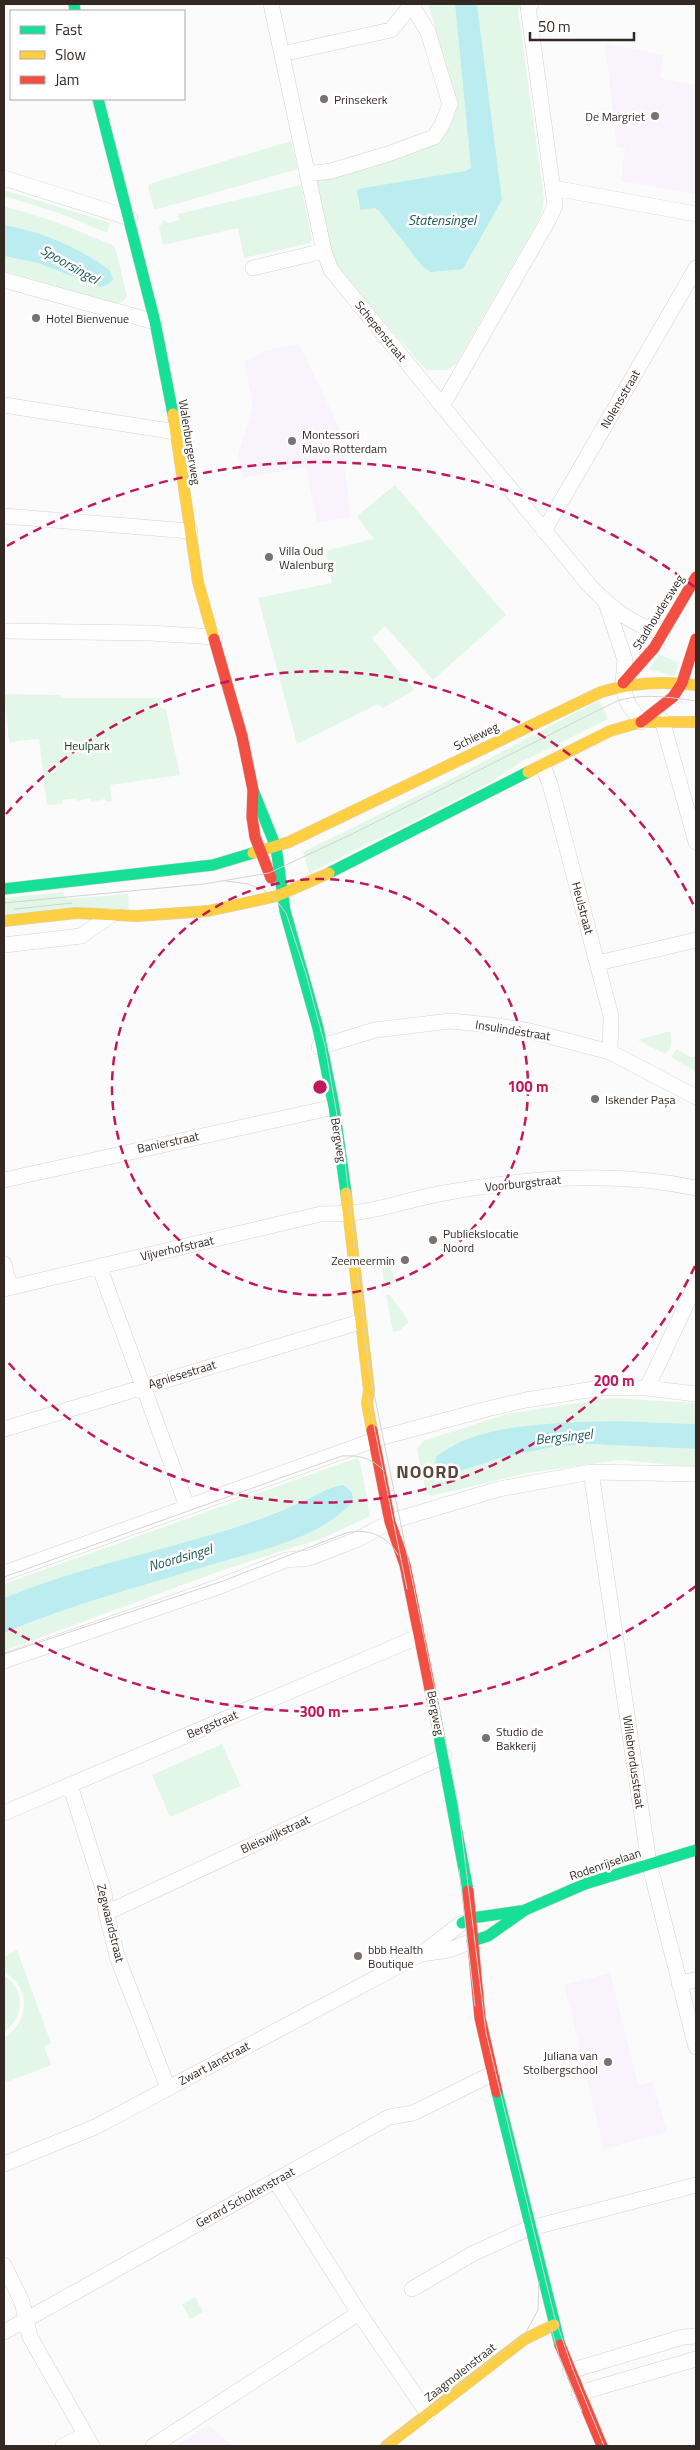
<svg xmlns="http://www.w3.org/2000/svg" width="700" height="2450" viewBox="0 0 700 2450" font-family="'Titillium Web',sans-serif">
<rect width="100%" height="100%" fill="#fbfbfb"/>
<!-- education -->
<path fill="#f8f3fd" d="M605,44L664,55L660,78L696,85V194L621,181L625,148L617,147Z
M299,344L339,427L351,517L317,523L306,467L243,478L238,454L253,406L244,362L264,351Z
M610,1973L638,2085L653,2082L667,2132L604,2149L564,1985Z
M208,2425L233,2446H175Z"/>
<!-- green -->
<path fill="#e2f7e8" d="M428,4H455L471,168L465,171L418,180L357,200L360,210L375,208L379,211L423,267L463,269L502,200L477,4H521L518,10L544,198L543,210L537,223L456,364L447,370H426L340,271L334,259L314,179L449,127L435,38L438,37Z
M291,141L298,169L154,210L148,186L152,183Z
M301,185L312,240L310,243L244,258L238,228L163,245L159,228L164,219L167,223L179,220L178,214Z
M4,190L110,223L107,233L59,213L4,196Z
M4,206L56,222L112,245L116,250L127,297L122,302L116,304L4,271V256L38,263L100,287L110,270C77,247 44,232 4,225Z
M395,485L506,615L433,680L385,626L372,638L414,690L383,708L378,704L297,744L258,598L332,583L326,551L374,539L357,516Z
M659,654L679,663L674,676L649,669Z
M4,694L61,695V698H161L160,707L166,710L180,775L110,785L112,801L106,802L105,799L91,802V798L77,801L76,798L62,800V804L47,805L39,739L9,742Z
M599,700L608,719L521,762L486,785L309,873L303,852L449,780Z
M63,892L66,899L128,894L129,909L4,915V898Z
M670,1031C672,1040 672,1048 665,1054L638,1040Z
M677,1049L690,1057H696V1072L671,1057Z
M384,1256L396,1279L390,1287L385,1288L381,1257Z
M386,1295H390L409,1322L399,1331L393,1332Z
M612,1398L696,1403V1424C611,1419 531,1420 449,1446L503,1457L558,1446L589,1444L696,1449V1467L620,1460L527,1473L431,1496L426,1492L417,1449L423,1441L507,1414Z
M357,1458L360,1461L370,1516L323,1538L220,1571L4,1651V1633L70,1608L297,1538L316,1496C268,1517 219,1533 168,1548C113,1564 57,1576 4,1598V1584Z
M222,1744L241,1786L170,1817L152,1775Z
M17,1950L51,2043L44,2046L51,2065L4,2083V2038C31,2022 30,1986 4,1972V1957Z
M4,1976C27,1989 24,2018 4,2032Z
M195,2297L203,2312L190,2319L182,2304Z"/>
<!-- water -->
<path fill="#baecf0" d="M455,4H477L502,200L463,269L431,272L423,267L379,211L375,208L360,210L357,191L358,189L465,171L471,168Z
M4,225C44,232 77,247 110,270L113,280L107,285L100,287L38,263L4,256Z
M614,1421L696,1424V1449L589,1444L558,1446L503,1457L450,1474H441L435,1465L436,1457C477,1422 562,1423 614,1421Z
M343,1485L352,1492L353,1502C316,1541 255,1551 207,1566C139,1587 70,1605 4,1633V1598C84,1565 170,1550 251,1522C271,1515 289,1508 308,1499C319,1494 331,1486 343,1485Z"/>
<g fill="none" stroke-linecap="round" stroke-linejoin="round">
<defs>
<path id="street" d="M271,4L324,251L331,270L589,585C610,607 633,626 663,633
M282,54L391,30L412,4
M307,174L331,171L388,154L434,137L442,125L450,104L428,32L411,4
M4,178L130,218
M554,188L696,214
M253,268L324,251
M4,280L155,322
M4,405L176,432
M442,406L550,217L555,205L528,7L531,4
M4,516L190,531
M544,531L696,268
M606,603L625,660L623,683L626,698L629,705L641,722
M4,631L149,633L215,637
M662,720L696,842
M543,766L550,784L611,1016L610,1052
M4,945L81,936L110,916
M598,963L696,940
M319,1047L375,1030L450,1021L491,1025L530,1031L610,1052L696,1097
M4,1180L334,1107
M4,1264L10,1287
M99,1266L187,1506
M4,1289L321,1214C333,1214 346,1214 359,1212C387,1208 415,1198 444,1193C527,1178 613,1170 696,1188
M647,1388L696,1284
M4,1429L360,1322
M591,1472L649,1863L696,2047
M4,1573L383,1437L487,1409L526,1400L600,1388H647L696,1394
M4,1661L218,1587L286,1560L309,1558L356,1540L392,1521L499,1489L591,1472L696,1474
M70,1785L104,1892L106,1913L118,1959L168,2088
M4,1813L420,1636
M106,1913L444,1756
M421,1954L449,1950L472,1941
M679,1983L696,1980
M4,2164L95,2127L421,1954L462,1923
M275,2180L359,2313L428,2414
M4,2265L22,2302L30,2337L92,2446
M412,2289L474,2253L527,2229L696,2185
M4,2332L389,2117L413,2113L492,2074
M570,2371L683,2337L696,2336
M579,2393L696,2359
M63,2446L84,2435
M153,2446L359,2313"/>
<path id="fast" d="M74,4L75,11
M98,99L155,322L173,414
M253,790L276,847L285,911L318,1028L334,1107L346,1193
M329,873L528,772
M4,889L213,865L253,853
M433,1704L468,1891
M462,1923L472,1918L520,1911
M472,1941L488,1936L525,1910L585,1884L696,1850
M497,2092L560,2345"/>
<path id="slow" d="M173,414L198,582L214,639
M528,772L610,731L641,722H696
M253,853L289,842L601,692C633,682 663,681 696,685
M4,921L76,913L137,916L208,911L277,896L329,873
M346,1193L369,1390L367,1403L372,1430
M386,2446L525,2339L554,2325"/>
<path id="jam" d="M214,639L242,736L253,790L252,817L255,837L271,878
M623,683L654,648L696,577
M641,722L673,697L682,683L696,639
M372,1430L390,1522L405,1565L433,1704
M468,1891L480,2018L497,2092
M560,2345L602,2446"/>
</defs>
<!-- street casing -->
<use href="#street" stroke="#d7d2cf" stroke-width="16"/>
<!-- fast casing -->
<use href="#fast" stroke="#d7d2cf" stroke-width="12"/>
<!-- slow casing -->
<use href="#slow" stroke="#d7d2cf" stroke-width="12"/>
<!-- jam casing -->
<use href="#jam" stroke="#d7d2cf" stroke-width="12"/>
<!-- street -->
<use href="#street" stroke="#fefefe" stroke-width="15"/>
<!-- fast -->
<use href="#fast" stroke="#16e098" stroke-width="11"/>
<!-- slow -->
<use href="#slow" stroke="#ffcf43" stroke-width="11"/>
<!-- jam -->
<use href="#jam" stroke="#f24e42" stroke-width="11"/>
<!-- tram -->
<path stroke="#d4d3d2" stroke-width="1" d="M226,881L248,884L264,890L276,900L286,913L306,974L325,1046L345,1162L369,1369L458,1803L486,2033L554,2315L573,2370L604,2446
M4,903L204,884L269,873L350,835L617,701C644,693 668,697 696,701
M15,909L72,903
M368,1396L407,1589
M4,1577L342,1456C359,1455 372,1458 384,1471
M4,1654L223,1581L346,1533C368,1528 387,1535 398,1555
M459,1869L475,2006
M551,2327L559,2356L582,2411
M382,2446L525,2334L538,2310L539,2281"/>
</g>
<!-- distance rings -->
<g fill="none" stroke="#c2185b" stroke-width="2.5" stroke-dasharray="9 6">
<circle cx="320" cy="1087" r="208"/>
<path d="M695 1266A416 416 0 0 1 6 1360M6 814A416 416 0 0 1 695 908"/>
<path d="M696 1586A625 625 0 0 1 8 1628M7 546A625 625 0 0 1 696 588"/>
</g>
<!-- markers -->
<g fill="#79726e" stroke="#fff" stroke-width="2">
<circle cx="324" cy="99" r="5"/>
<circle cx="655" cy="116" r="5"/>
<circle cx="36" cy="318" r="5"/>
<circle cx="292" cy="441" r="5"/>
<circle cx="269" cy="557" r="5"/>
<circle cx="595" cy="1099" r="5"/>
<circle cx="433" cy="1240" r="5"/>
<circle cx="405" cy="1260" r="5"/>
<circle cx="486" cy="1738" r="5"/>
<circle cx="358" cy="1956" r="5"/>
<circle cx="608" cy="2062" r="5"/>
</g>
<g text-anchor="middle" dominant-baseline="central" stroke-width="5" stroke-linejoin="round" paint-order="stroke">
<!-- poi labels -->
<g font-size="12" fill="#332822" stroke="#fff" text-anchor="start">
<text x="334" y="99">Prinsekerk</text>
<text x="645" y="116" text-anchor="end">De Margriet</text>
<text x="46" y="318">Hotel Bienvenue</text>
<text x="302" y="434">Montessori<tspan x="302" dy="14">Mavo Rotterdam</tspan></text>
<text x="279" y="550">Villa Oud<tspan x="279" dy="14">Walenburg</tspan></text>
<text x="605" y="1099">Iskender Paşa</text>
<text x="443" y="1233">Publiekslocatie<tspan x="443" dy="14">Noord</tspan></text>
<text x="395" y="1260" text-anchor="end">Zeemeermin</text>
<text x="496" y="1731">Studio de<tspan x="496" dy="14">Bakkerij</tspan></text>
<text x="368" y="1949">bbb Health<tspan x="368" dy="14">Boutique</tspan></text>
<text x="598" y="2055" text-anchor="end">Juliana van<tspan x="598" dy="14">Stolbergschool</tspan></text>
</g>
<!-- street labels -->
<g font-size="12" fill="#332822" stroke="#fff">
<text transform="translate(381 331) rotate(51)">Schepenstraat</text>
<text transform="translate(620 399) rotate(-60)">Nolensstraat</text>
<text transform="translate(190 442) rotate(81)">Walenburgerweg</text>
<text transform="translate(658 612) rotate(-58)">Stadhoudersweg</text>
<text transform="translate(476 736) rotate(-26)">Schieweg</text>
<text transform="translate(583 908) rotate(75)">Heulstraat</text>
<text transform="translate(513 1030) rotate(9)">Insulindestraat</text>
<text transform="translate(339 1140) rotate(81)">Bergweg</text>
<text transform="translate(168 1142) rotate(-12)">Banierstraat</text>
<text transform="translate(523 1183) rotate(-6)">Voorburgstraat</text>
<text transform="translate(177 1248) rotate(-13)">Vijverhofstraat</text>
<text transform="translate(182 1374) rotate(-17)">Agniesestraat</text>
<text transform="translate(436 1713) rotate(79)">Bergweg</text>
<text transform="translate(212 1724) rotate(-23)">Bergstraat</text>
<text transform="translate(634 1762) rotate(82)">Willebrordusstraat</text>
<text transform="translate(275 1834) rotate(-25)">Bleiswijkstraat</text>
<text transform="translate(605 1864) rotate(-19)">Rodenrijselaan</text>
<text transform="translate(111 1923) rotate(76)">Zegwaardstraat</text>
<text transform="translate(214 2063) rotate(-28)">Zwart Janstraat</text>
<text transform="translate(245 2197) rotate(-29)">Gerard Scholtenstraat</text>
<text transform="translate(460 2372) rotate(-38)">Zaagmolenstraat</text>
</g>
<!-- park labels -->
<g font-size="12" fill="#0f371f" stroke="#fff">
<text x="87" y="745">Heulpark</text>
</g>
<!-- water labels -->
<g font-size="14" font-style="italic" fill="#1c5a5d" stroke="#fff">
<text x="442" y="219">Statensingel</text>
<text transform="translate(70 264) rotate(30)">Spoorsingel</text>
<text transform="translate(564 1436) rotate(-6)">Bergsingel</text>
<text transform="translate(180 1557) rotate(-16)">Noordsingel</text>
</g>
<!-- district labels -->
<g font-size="18" font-weight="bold" letter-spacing="1" fill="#5c4638" stroke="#fff">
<text x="428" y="1471">NOORD</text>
</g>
</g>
<circle cx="320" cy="1087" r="8" fill="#c2185b" stroke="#fff" stroke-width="2.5"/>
<g font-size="15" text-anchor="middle" font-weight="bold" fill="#c2185b" stroke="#fff" stroke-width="5" stroke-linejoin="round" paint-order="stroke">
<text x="528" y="1092">100 m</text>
<text x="614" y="1386">200 m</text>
<text x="320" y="1717">300 m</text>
</g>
<!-- border -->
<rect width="700" height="2450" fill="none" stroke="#332822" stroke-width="10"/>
<!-- legend -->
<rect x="10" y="10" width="175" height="90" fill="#ffffff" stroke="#ada9a7"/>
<rect x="20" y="26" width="25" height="8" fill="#16e098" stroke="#ada9a7"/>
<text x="55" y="35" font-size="15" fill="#332822">Fast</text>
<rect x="20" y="51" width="25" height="8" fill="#ffcf43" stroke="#ada9a7"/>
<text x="55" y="60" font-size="15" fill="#332822">Slow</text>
<rect x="20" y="76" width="25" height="8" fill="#f24e42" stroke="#ada9a7"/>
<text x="55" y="85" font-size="15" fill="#332822">Jam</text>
<!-- scale -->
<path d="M530 32v8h104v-8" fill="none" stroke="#332822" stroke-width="2.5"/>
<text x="538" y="32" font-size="15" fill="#332822" stroke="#ffffff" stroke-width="4" paint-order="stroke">50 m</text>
</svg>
